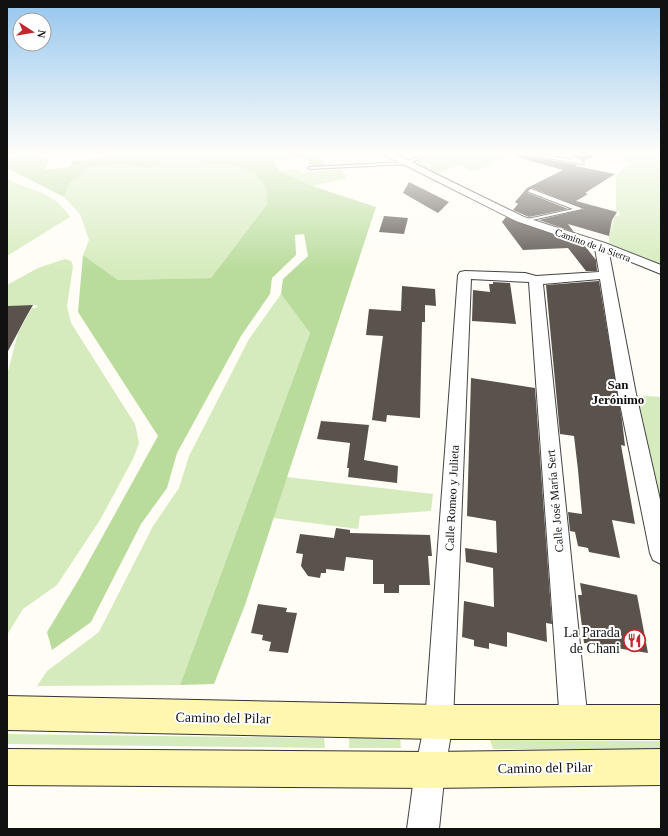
<svg xmlns="http://www.w3.org/2000/svg" width="668" height="836" viewBox="0 0 668 836" font-family="'Times New Roman',serif">
<rect width="100%" height="100%" fill="#fffdf5"/>
<!-- green -->
<path fill="#d5ebbd" d="M163,153H199L200,163L231,165L255,173L266,187L267,204L211,278L118,280L83,255L89,240L80,214L64,197L70,183L88,168L122,163L147,169L164,163Z
M438,153H498L512,155L475,172L458,165L437,174L414,163L420,159Z
M613,153H661V265L609,244V236L615,216H619L620,213L616,210V175L630,162Z
M299,169L300,173L342,169L346,178L312,186L278,171Z
M7,178C32,193 53,190 70,217L7,256Z
M65,259L71,261L73,266L67,306L71,323L135,424L139,443L133,459L100,520L57,585L23,609L7,635V375L18,333L32,308H36L37,305L7,306V285L38,268Z
M281,294L310,333L180,685L37,686L47,671L99,632L153,526L179,488L189,456L249,339Z
M632,395L661,397V524Z
M286,477L433,494L431,511L360,516L358,529L273,518Z
M7,734L324,738L325,748L7,744Z
M349,737H400L401,748H349Z
M490,740L661,741V750L493,749Z"/>
<!-- forest -->
<path fill="#b9dc9c" d="M24,153H39L37,159L49,158L45,170L70,167L72,161L102,158L103,153H163L164,163L147,169L122,163L88,168L70,183L64,197L7,168V160Z
M199,153H319L325,165L310,166L306,157L274,160L279,171L312,186L376,207L245,605L214,684L180,685L310,333L281,294L283,279L308,256L304,234L295,235L296,255L272,278L270,294L241,336L177,453L167,488L141,524L91,622L52,650L47,632L79,579L158,436L78,312L83,255L118,280L211,278L267,204L266,187L255,173L231,165L200,163Z"/>
<!-- building -->
<path fill="#5a524d" d="M568,153H601L584,161Z
M518,154L577,165L576,166L615,174L585,193L588,194L576,201L617,212L612,220L609,236L568,224L574,232L539,220L584,209L532,188L527,191L528,193L568,209L529,217L513,210L518,204L515,202L527,188L563,170L517,157Z
M409,182L449,202L438,213L403,193Z
M384,216L408,218L404,234L379,232Z
M506,217L585,246L596,260L597,271H586L568,248L523,250L502,222Z
M599,281L622,420L625,446L621,445L635,524L612,520L620,558L589,552L588,548L578,546L575,532L570,531L568,512L582,514L578,470L574,436L560,434L546,285Z
M493,282L510,283L516,324L472,321L473,290L490,292L489,284H493Z
M402,286L435,289L436,306L425,305V322H422L420,418L387,415L386,422L372,420L383,336L366,335L369,309L401,311Z
M33,305L25,319L7,353V306Z
M471,378L535,388L552,624L546,623L547,642L507,632V647L489,643V649L474,646V640L462,637L464,601L494,607L493,568L466,562L465,548L497,553L496,521L467,516Z
M321,421L369,425L364,460L398,466L397,483L348,477L349,468H347L350,443L317,439Z
M336,528L350,530V533L430,535L432,556H428L430,585H399V593H384V584H373V560L346,557L344,571L326,569V573H321L320,578L308,576L301,566L303,554L296,553L300,534L334,538Z
M580,583L637,595L648,653L584,643L578,595H582Z
M258,604L287,608L286,612L297,613L288,653L269,651L271,642L262,640L263,635L251,633Z"/>
<g fill="none" stroke-linecap="round" stroke-linejoin="round">
<defs>
<path id="service" d="M428,153H434L407,164L310,169L308,168L310,167L406,162Z
M519,153H529L574,160L558,153C566,153 579,157 584,163L582,164Z
M531,189L581,208L582,209L523,222V220L573,209L529,192L528,191Z"/>
<path id="minor" d="M381,153H393L524,217L605,243L661,265V274L609,253L636,394L661,504V564L653,560L650,553L618,394L600,279L543,284L588,723L584,733L574,737L564,733L560,723L529,282L471,279L453,722L445,770L439,829H407L415,770L425,722L458,275L460,272L465,271L525,273L536,276L599,272L595,248L516,221Z"/>
<path id="secondary" d="M7,696L439,705H661V739H439L7,730Z
M7,749L430,752L661,749V785L430,788L7,785Z"/>
</defs>
<!-- service casing -->
<use href="#service" stroke="#444" stroke-width="2"/>
<!-- minor casing -->
<use href="#minor" stroke="#444" stroke-width="2"/>
<!-- secondary casing -->
<use href="#secondary" stroke="#333" stroke-width="2"/>
<!-- service -->
<use href="#service" fill="#fff" fill-rule="evenodd"/>
<!-- minor -->
<use href="#minor" fill="#fff" fill-rule="evenodd"/>
<!-- secondary -->
<use href="#secondary" fill="#fff6b0" fill-rule="evenodd"/>
</g>
<!-- sky -->
<linearGradient id="sky" x2="0" y2="1"><stop stop-color="#95c6ee"/><stop offset="0.57" stop-color="#fffefa"/><stop offset="1" stop-color="#fffefa" stop-opacity="0"/></linearGradient>
<rect width="668" height="270" fill="url(#sky)"/>
<!-- icons -->
<defs>
<symbol id="restaurant-ring" viewBox="-11 -11 22 22"><circle r="9.5" fill="#fff" stroke="#c4262e" stroke-width="1.5"/><path d="M-5-6h1v4h1v-4h1v4h1v-4h1v5L-1.5 .5V6h-2V.5L-5-1ZM5-6V6H3V1.5H1.5Q1.5-4 5-6Z" fill="#c4262e"/></symbol>
</defs>
<g fill-rule="evenodd">
<use href="#restaurant-ring" x="622" y="628" width="25" height="25"/>
</g>
<g text-anchor="middle" dominant-baseline="central" stroke-width="4" stroke-linejoin="round" paint-order="stroke">
<!-- far-street labels -->
<g font-size="10" fill="#111" stroke="#fff">
<text transform="translate(593 245) rotate(20)">Camino de la Sierra</text>
</g>
<!-- street labels -->
<g font-size="12" fill="#111" stroke="#fff">
<text transform="translate(452 498) rotate(-87)">Calle Romeo y Julieta</text>
<text transform="translate(555 501) rotate(-95)">Calle José María Sert</text>
</g>
<!-- neighbourhood labels -->
<g font-size="13" font-weight="bold" fill="#111" stroke="#fff">
<text x="618" y="384">San<tspan x="618" dy="15">Jerónimo</tspan></text>
</g>
<!-- near-poi labels -->
<g font-size="14" fill="#111" stroke="#fff" text-anchor="end">
<text x="620" y="632">La Parada<tspan x="620" dy="16">de Chani</tspan></text>
</g>
<!-- near-street labels -->
<g font-size="14" fill="#111" stroke="#fff">
<text transform="translate(223 718) rotate(1)">Camino del Pilar</text>
<text transform="translate(545 768) rotate(-1)">Camino del Pilar</text>
</g>
</g>
<!-- border -->
<rect width="668" height="836" fill="none" stroke="#111111" stroke-width="16"/>
<!-- north arrow -->
<g transform="translate(32 32) rotate(102)"><circle r="19" fill="#ffffff" stroke="#a0a0a0"/>
<path d="M0-3L7 15L0 10L-7 15Z" fill="#c4262e"/>
<text y="-6" font-size="11" font-weight="bold" text-anchor="middle" fill="#111111">N</text>
</g>
</svg>
